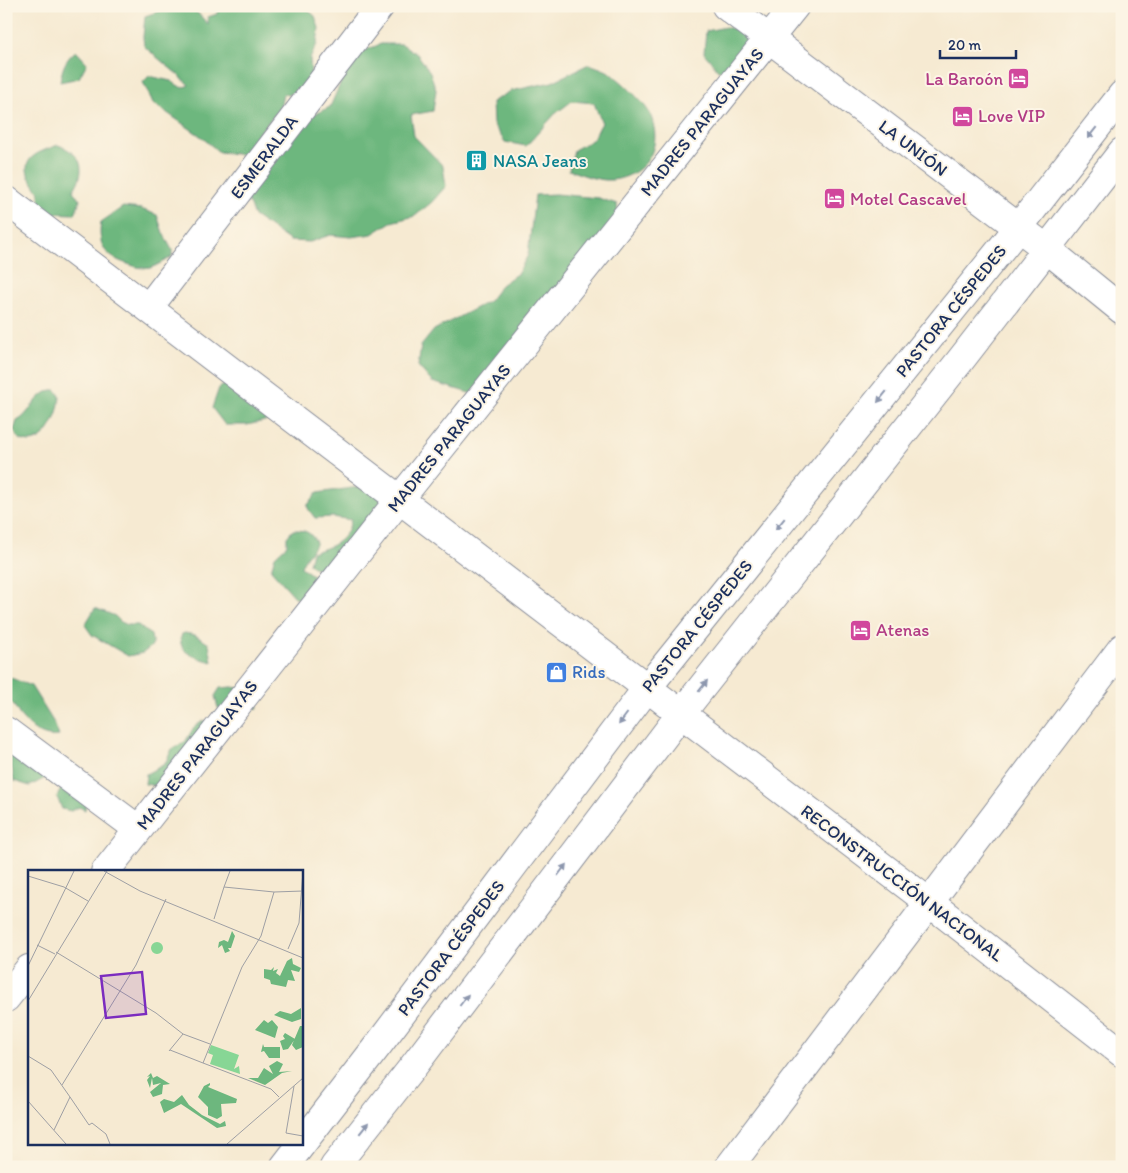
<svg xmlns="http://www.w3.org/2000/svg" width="1128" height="1173" viewBox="0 0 1128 1173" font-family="Itim,sans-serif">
<rect width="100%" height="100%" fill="#fcf5e5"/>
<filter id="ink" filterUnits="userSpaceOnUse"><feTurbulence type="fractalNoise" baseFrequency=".02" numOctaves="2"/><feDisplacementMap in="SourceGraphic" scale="10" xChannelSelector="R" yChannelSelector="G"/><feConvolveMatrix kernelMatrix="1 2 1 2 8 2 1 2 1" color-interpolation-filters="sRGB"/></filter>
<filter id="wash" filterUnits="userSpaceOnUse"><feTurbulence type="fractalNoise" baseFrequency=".0096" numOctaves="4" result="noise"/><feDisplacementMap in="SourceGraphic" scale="20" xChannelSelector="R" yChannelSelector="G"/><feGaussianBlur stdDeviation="1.12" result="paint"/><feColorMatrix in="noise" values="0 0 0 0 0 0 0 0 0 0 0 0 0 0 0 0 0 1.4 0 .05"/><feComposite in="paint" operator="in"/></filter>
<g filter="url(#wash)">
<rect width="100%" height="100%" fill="#f6ead2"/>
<!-- forest -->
<path fill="#6db77e" stroke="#44736e" d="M165,6H191L208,24V17L217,14L218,6H303L315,16L319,28L317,44L310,59L311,74L308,84L289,95L283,94L280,109L259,133L247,155L219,152L199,135L153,103L143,82L149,76L171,81L182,88L189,85C175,71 159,60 144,46L143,37L145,16L160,11Z
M726,27L746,32L765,42L739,70H718L704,53L706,31Z
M381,44H402L418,55L430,72L436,90L433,111L411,115L414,136L443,166L446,186L432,202L415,216L391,222L372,234L351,237L330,235L310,242L290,241L254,216L246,196L294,124L330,107L348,66L363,51Z
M76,51L87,63L79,78L60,82C62,69 65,59 76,51Z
M589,64C594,66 601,68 607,71C617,76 646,104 650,114C663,144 649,172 618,179C602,183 584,175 569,170L574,150L592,140L602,123L594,103L572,101L555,114L526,146L505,142L493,124L492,102L511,91L552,82Z
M58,145C83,154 87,170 73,191L80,200L75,214L44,213C39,206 41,198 38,191C35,186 32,182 29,177C20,156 43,151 58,145Z
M556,194L598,198L617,204L619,225L483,397L432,382L418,366L421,346L434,330L489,301L501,285L518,273L528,255L535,195Z
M123,207L141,209L157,215L163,233L172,250V257C165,260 157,266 150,268C145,269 136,267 131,265C107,258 97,248 101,222Z
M236,379L266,399L269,420L247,425H225L212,408L219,388Z
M51,390H56L60,396C59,412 50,440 30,442C27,442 22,440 19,439L14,430L17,421C30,415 33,397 51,390Z
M373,485L389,502L328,570L315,568L309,564L312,552C331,548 347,541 351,520L333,517L315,518L309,510L307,506L317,493Z
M293,530C304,530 310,531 316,542C312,552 304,557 301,567L318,579L321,589L307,601L296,598L271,570L275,556L287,545V537Z
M95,608L115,616L121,622L128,625H138L151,635L153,645L143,653L128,656L92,635L85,625Z
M185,633L195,635L209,644L212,662C203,659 182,655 181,643C180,640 181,637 182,634Z
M6,676L31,686L54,723L59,736C42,739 29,727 19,714C16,708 12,702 6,699Z
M232,687C246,689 254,693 258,708H218L215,696L220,688Z
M202,721L217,723L174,789L145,784L146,774L165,764L172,749L185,742L194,727Z
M9,751L41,753L51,775L30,786L14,781Z
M62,787L86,804L85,810L79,807L71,811L62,809L57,797Z"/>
</g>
<g filter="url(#ink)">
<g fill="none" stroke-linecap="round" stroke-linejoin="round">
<defs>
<path id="minor" d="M726,6L1047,249L1122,310
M6,200L930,903L1122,1053
M149,307L380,6
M6,731L138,829
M105,872L399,500L795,6
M6,998L29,969
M729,1167L1122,648"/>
<path id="major" d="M284,1167L379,1044L647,688L1018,228L1122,95
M334,1167L412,1068L680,715L963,357L1122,152"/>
</defs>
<!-- minor casing -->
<use href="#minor" stroke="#888c98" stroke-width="30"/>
<!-- major casing -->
<use href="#major" stroke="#888c98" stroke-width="30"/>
<!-- minor -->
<use href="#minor" stroke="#fff" stroke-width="28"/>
<!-- major -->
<use href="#major" stroke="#fff" stroke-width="28"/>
</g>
<!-- one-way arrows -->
<defs><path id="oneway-solid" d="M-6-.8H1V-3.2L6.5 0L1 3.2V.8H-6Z" transform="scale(1.25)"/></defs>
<g fill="#8d97ae">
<use href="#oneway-solid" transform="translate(1092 133) rotate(128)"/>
<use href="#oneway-solid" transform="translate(882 397) rotate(129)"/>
<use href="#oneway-solid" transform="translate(780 524) rotate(129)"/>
<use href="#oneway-solid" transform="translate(703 686) rotate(-52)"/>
<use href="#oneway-solid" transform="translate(623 719) rotate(127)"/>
<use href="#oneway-solid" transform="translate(562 870) rotate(-53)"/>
<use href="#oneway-solid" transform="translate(464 1000) rotate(-53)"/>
<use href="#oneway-solid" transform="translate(364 1128) rotate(-52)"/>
</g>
</g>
<!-- icons -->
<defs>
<symbol id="hotel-square" viewBox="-11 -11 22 22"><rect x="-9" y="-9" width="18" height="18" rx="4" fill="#d1479c" stroke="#fcf5e5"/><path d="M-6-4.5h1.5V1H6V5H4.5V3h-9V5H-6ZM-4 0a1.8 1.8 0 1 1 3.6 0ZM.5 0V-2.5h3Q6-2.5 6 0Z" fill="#fff"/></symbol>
<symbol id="building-square" viewBox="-11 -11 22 22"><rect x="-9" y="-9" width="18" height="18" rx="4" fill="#0f9aa8" stroke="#fcf5e5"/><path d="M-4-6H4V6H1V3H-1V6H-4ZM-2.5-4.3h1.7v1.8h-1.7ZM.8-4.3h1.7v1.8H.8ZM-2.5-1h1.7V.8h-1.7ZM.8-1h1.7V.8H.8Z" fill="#fff"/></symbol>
<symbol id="shop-square" viewBox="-11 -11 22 22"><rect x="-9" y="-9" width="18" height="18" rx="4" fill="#3f7fe0" stroke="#fcf5e5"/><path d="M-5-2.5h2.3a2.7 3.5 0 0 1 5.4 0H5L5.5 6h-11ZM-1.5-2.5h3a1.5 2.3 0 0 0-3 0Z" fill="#fff"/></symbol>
</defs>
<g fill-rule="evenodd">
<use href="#hotel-square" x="1006" y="66" width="25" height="25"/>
<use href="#hotel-square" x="950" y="104" width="25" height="25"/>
<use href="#building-square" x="464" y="148" width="25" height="25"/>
<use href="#hotel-square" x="822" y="186" width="25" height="25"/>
<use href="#hotel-square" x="848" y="618" width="25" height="25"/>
<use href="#shop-square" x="544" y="660" width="25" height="25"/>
</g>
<g text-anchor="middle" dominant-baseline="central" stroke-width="4" stroke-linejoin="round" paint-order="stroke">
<!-- hotel labels -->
<g font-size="18" fill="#b23c85" stroke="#fcf5e5" text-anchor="start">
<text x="1003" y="79" text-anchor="end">La Baroón</text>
<text x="978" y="116">Love VIP</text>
<text x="850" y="199">Motel Cascavel</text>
<text x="876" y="630">Atenas</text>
</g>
<!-- street labels -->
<g font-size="18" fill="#1b2f5e" stroke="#fcf5e5">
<text transform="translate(702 122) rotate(-51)">MADRES PARAGUAYAS</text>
<text transform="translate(913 148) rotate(37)">LA UNIÓN</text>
<text transform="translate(264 157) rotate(-53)">ESMERALDA</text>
<text transform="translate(951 311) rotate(-51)">PASTORA CÉSPEDES</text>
<text transform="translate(449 438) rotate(-51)">MADRES PARAGUAYAS</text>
<text transform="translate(697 626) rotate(-51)">PASTORA CÉSPEDES</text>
<text transform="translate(197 755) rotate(-52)">MADRES PARAGUAYAS</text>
<text transform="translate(902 883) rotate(37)">RECONSTRUCCIÓN NACIONAL</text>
<text transform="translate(451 948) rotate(-53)">PASTORA CÉSPEDES</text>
</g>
<!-- culture labels -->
<g font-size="18" fill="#0d838f" stroke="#fcf5e5" text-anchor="start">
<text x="493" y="161">NASA Jeans</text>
</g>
<!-- shop labels -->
<g font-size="18" fill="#366cbe" stroke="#fcf5e5" text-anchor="start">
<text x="572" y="672">Rids</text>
</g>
</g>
<!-- overview -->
<g transform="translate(28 870)">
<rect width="275" height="275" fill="#f6ead2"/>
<path d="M123 78a6 6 0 1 1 12 0a6 6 0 1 1-12 0ZM183,175L211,185L206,199L211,196L212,204L182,194L185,185L180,183Z" fill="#87d695"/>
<path d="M204,61L207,66L203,78H200L202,81L197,83L194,75L190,78L191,72L196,70L200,72ZM264,88L265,94L273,98L271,102L263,100L267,111L260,110L258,117L243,114L242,110L236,108V99L243,100L246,97L245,101L250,99L248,103L252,106L259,91ZM273,138V149L264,152L246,145L252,141L263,144ZM236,150L240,153L244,150L250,157L247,168L227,160ZM272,156H275V177L268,180L264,175ZM257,163L267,169L260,179L255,180L252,171L257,169L255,166ZM235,174L236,177H252V188H241L236,181L233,182ZM249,191L255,194L251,202L264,201L254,203L237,215L220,208H230L236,198L245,204L241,196ZM123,203L125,208L129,206L142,214L135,215L134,224L125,227L122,222L133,213L125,215L124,208L122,218L119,210L122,206L119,207ZM182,213V215L180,217L209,229L208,233L193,234L194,246L189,249L180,245V237L170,227L176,216ZM154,225L161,235L174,245L192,254L197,251L198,256L189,258L153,234L136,243L132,232L136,229L146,232Z" fill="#6db77e"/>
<path fill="none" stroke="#9e9fa4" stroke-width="1" d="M76,1L112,21L275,88M202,1L196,17L246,22L233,66L214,97L175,193L243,219L251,227M0,6L36,17M36,17L60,31M246,22L275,21M186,49L196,17M9,75L27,84M260,79L271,53L275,1M28,82L128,143L155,164L182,174M0,96L46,1M0,131L79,1M142,180L175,193M141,181L155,164M0,186L23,200L42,227L26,260M34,215L108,95L138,29M266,216L258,263L275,266M42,227L61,255L64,253L78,264L82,274M0,231L38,274M199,274L275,208"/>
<path fill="#7b2cbf" fill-opacity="0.15" stroke="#7b2cbf" stroke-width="2.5" d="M114,102L118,144L78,148L73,106Z"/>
<rect width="275" height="275" fill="none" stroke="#1b2f5e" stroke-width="2.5"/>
</g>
<!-- margin -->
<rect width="1128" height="1173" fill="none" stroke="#fcf5e5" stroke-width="25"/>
<!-- scale -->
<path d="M940 50v8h76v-8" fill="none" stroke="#1b2f5e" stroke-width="2.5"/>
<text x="948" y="50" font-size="15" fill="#1b2f5e" stroke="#fcf5e5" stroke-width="4" paint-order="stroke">20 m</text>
</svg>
